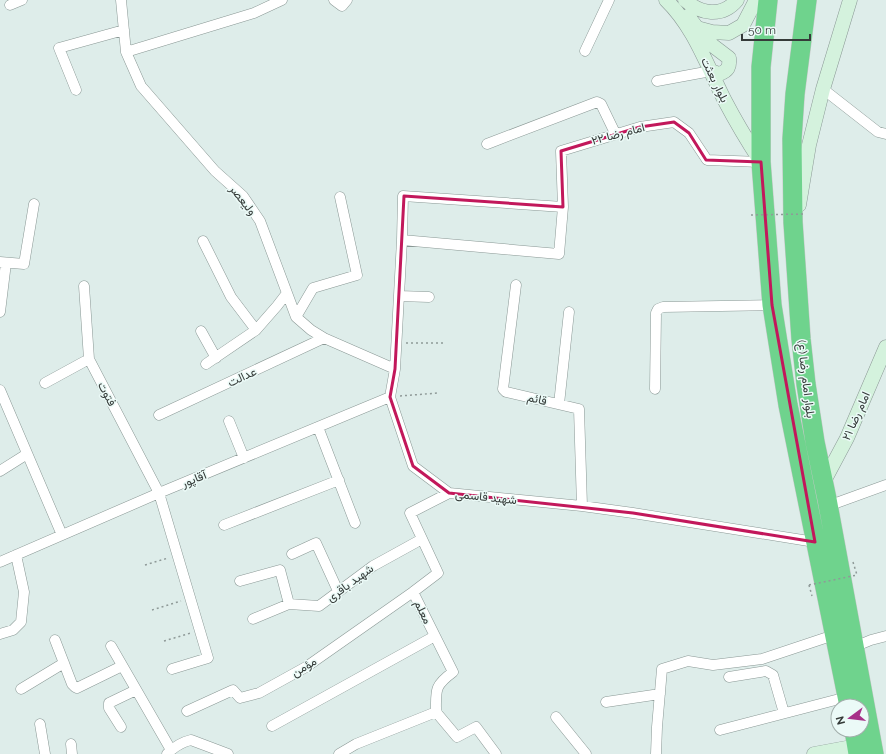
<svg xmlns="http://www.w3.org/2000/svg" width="886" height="754" viewBox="0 0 886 754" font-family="Raleway,Vazirmatn,sans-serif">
<rect width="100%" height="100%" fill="#deedea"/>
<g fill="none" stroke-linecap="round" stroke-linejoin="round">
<defs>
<path id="street" d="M121,0L126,52L141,86L215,171L243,196L260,221L296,317L311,330L324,338L395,369
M334,0L342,6L347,0
M10,5L22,0
M585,51L609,0
M126,52L254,13L282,0
M657,81L711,71
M823,89L878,132L886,134
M76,90L59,48L124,30
M487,144L597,102L601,104L615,133
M563,207L403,196L402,240L395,369L390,397L413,466L449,493L582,506L633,513L815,542
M402,240L559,254L563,207L561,151L640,127L674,122L689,133L707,160L761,162
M203,241L231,297L256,330
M0,262L24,264L34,204
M516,285L503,389L506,392L579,409L582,506
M84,286L89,359L159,493L208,658L172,669
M399,296L429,297
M0,312L6,263
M296,317L313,288L357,275L340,197
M201,331L216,358
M206,364L256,330L277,306L287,293
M45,383L89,359
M655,389L656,313L658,309L663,307L772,305
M0,390L62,535
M559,404L569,312
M159,415L324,338
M229,421L244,458
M318,427L355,523
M0,471L27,454
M828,506L886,485
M224,525L339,480
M292,554L316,543L338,591
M0,562L159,493L390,397
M240,581L280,570L289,604
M253,619L289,604L319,606L373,566L422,539
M0,634L13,630L21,622L24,592L16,555
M55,640L72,684L75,687L77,688L122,666
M111,646L171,750
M854,647L871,640L886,636
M729,677L766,671L773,675L784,713
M21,689L64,663
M606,702L660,694
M187,711L233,690L240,698L259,693L306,667L413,592
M436,712C436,690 434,686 453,672L413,592L438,573L410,513L449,493
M436,712L457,737L476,727L496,754
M556,717L586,754
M40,724L45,754
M272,726L435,636
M121,727L109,708V703L136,690
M720,730L847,697
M71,744L72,754
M167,754C174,747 182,742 191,740L228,754
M339,754L356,744L436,712
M656,754L657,727L662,669L688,661L713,665L762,659L834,635"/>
<path id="secondary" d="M666,0C694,27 707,66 725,101C736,122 748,142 761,162
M685,0C700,14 722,18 737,0
M688,16L697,28L712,32L729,33L743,25L756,0
M697,28L708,42L729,58C730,67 728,71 719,74L711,71
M799,205L809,145L823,89L850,0
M823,483L847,438L886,347
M814,754L857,746"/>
<path id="highway" d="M768,0L761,67V162L772,305L788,405L849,706
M807,0L795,94L792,139L793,222L801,339L806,384L815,442L827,499L874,754
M854,730L858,754"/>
</defs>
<!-- street casing -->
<use href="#street" stroke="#8a9895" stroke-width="11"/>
<!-- secondary casing -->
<use href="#secondary" stroke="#8a9895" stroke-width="15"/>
<!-- highway casing -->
<use href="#highway" stroke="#c6c8c8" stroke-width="20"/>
<!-- path -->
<path stroke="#8f9a98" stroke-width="1.5" stroke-dasharray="2 3" stroke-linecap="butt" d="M406,343H445
M400,396L438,393
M853,562L857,575
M145,565L168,558
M809,585L812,596
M152,610L181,601
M164,641L191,633"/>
<!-- street -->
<use href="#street" stroke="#fff" stroke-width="10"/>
<!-- secondary -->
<use href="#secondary" stroke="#d4f2dd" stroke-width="14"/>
<!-- highway -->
<use href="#highway" stroke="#6fd38d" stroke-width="19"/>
<!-- path-bridge -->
<path stroke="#8f9a98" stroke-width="1.5" stroke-dasharray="2 3" stroke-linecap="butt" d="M751,215L805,214
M809,585L857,575"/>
</g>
<!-- marked area -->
<path fill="none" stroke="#c2185b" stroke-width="3" stroke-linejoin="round" d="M674,122L689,133L706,160L761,162L772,305L815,542L633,513L449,493L413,466L390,397L395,369L404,196L563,207L561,151L640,127Z"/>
<g text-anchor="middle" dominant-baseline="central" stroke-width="3" stroke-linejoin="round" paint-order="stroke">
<!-- street labels -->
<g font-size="12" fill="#353b39" stroke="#ebfaf7">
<text transform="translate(715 80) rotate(64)">بلوار بعثت</text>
<text transform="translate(618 134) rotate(-15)">امام رضا ۲۲</text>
<text transform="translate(243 200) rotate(51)">ولیعصر</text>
<text transform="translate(242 377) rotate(-25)">عدالت</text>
<text transform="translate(806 379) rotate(83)">بلوار امام رضا (ع)</text>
<text transform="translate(107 394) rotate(62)">فتوت</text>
<text transform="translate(537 399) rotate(13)">قائم</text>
<text transform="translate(856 416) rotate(-66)">امام رضا ۲۱</text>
<text transform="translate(194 479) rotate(-22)">آقاپور</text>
<text transform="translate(486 497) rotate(6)">شهید قاسمی</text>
<text transform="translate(350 583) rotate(-36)">شهید باقری</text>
<text transform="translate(423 612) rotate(64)">معلم</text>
<text transform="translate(304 667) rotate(-31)">مؤمن</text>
</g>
</g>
<!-- north arrow -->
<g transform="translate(850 718) rotate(255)"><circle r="19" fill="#ebfaf7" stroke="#a2aeab"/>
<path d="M0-3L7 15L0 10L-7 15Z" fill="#a73189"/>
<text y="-6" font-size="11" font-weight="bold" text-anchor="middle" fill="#353b39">N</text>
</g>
<!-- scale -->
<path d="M742 34v6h68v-6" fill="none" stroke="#353b39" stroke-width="2"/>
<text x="748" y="34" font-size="12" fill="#353b39" stroke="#ebfaf7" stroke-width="3" paint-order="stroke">50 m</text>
</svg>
